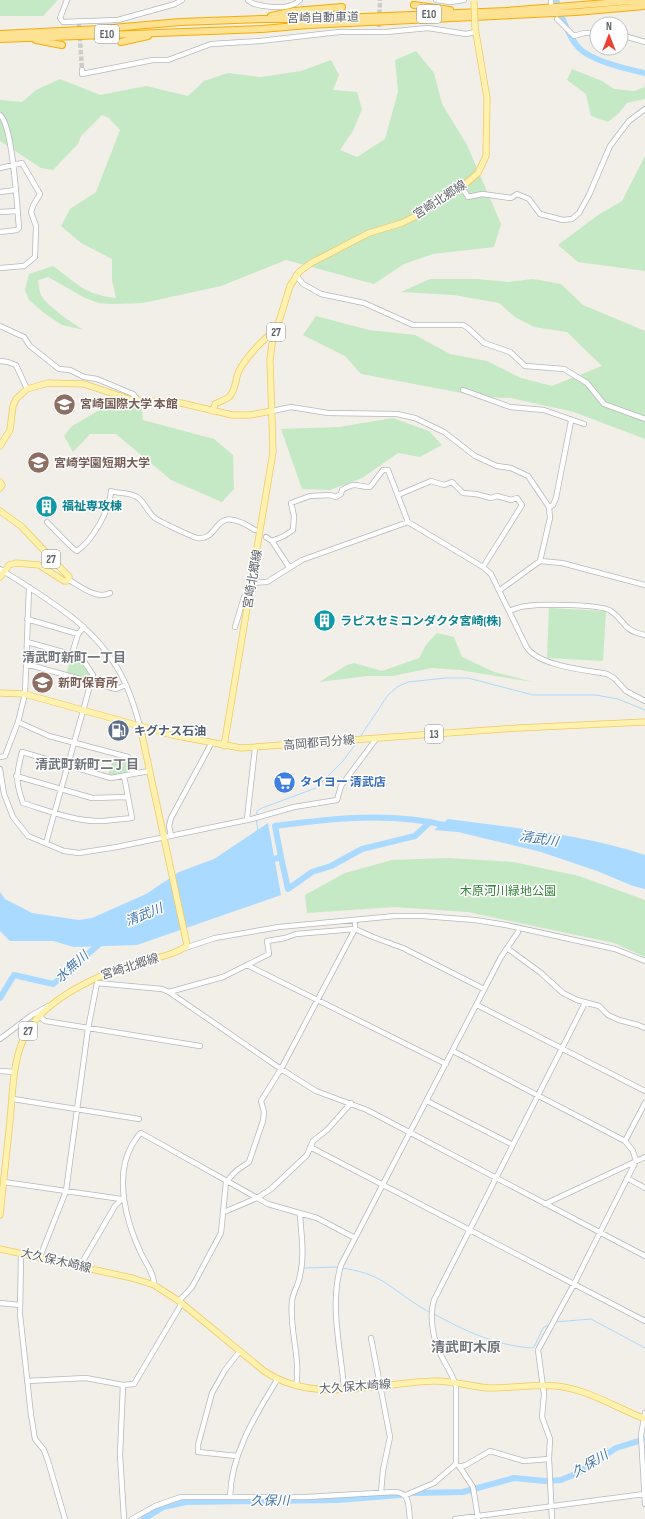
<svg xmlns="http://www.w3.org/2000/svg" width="645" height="1519" viewBox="0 0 645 1519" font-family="'Sofia Sans Condensed','Noto Sans JP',sans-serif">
<rect width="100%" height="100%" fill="#f1efe8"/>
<!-- green -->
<path fill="#c5e8c5" d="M0,0H58L43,16H0Z
M416,51L434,73L442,104L467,145L501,224L494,247L433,254L404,264L374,284L286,260L221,286L143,303L111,304L99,303L85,298L48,277L38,280C39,284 39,291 41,295C47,306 73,324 84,330L62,325L44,313L29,300L25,290L29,274L53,266C78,284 83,294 116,298L112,280V259L81,243L61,226L70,209L96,192L120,130L109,118L102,115L81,136L78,144L53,170L41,168L0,141V100L22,102L36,90L60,79L100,95L146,86L188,96L204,81L228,73L261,77L301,71L331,60L339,75L333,90L357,92L362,109L353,131L340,150L357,157L385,139L398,92L395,60Z
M572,69L602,81L614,89L634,91L645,87V99L627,103L619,113L608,122L591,116L586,94L567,80Z
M645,156V271L578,262L558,245L598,215L622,201Z
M430,279H477L508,282L533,279L561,284L583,305L645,331V439L574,412L511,398L483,397L361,374L345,356L303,335L316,316L369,330L415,335L450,354L487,361L521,378L552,386L602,366L567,332L534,327L515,317L499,303L454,295L401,292Z
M117,400L141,405L143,420L214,439L233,455L234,489L222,502L171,480L116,434H90L73,452L64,436L72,426Z
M393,418L429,431L442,445L420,457L398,453L362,478L330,490L302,489L281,429L339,427Z
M549,608L606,611L603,661L547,658Z
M437,633L454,637L462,657L494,672L533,682L460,670L432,668L392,676H367L319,682L347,665L354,663L382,671L419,658L426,645Z
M71,658L79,660L91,677L90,681L66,674Z
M114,757L127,760L130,773L108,775Z
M448,858L513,862L579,876L645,900V957L614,943L468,912L395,907L307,913L305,895L345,873L392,860Z"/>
<!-- water -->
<path fill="#aadaff" d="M448,819C514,828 582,834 645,855V889L633,886L597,871L541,852L458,832L434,830Z
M268,823L281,895L137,945L74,947L53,941H10L0,931V892L5,899L32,913L79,920L92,918L146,894L179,872L214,859Z"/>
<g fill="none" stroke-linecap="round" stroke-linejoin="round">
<!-- stream -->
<path stroke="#aadaff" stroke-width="1" d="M360,737L388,695L397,687L408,682L446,678H468L533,695H596L618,699L645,710
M256,816L257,811L262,808L316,788L343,761L357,742
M256,819L258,830
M304,1268L339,1267
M342,1268C357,1270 375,1275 387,1284C401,1293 414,1304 429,1312
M434,1314C465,1331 495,1345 531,1348L534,1347L543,1328L552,1323
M555,1322L591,1319L645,1348"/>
<!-- river -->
<path stroke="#aadaff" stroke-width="6" d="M556,0C561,14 568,37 579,48C592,61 626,69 645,73
M281,857L288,889L312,872L331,866L362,849L415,836L430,822
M267,861L281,857L275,826C334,818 390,812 449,826
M0,998L14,975L53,984C71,971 85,955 102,942
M415,1493L463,1492L514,1478L545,1481L561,1480L578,1473L616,1448L645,1439
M144,1519L163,1507L186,1502L338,1500L400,1495"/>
<!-- minor-tunnel -->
<path stroke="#ccccc8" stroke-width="4.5" stroke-dasharray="4.5 2" stroke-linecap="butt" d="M79,24L82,70
M379,27L380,0"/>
<defs>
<path id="minor" d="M67,0L60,18L63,22L118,20L175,4L182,0
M248,0C254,7 283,9 292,5C295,4 298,2 300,0
M436,0L450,2L464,0
M551,0V4
M557,19L574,36L584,33H597
M621,35L645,42
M82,70V74L153,60H168L211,44L260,41L339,32H386L428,28L466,34L475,32
M0,115C13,125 17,207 19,228L17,230L0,232
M0,168L22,163L40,194L33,206L31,212L36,226L35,257L24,266L0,268
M462,187L468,197L482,194L511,198L517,194L529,199L540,214L563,220L572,219L579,213L589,195L610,146L629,121L645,109
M0,192L15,190
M0,212L17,211
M296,275L303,284L321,294L364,303L413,325H463L468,328L484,343L510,352L525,366L564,369L587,383L604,404L645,419
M0,326L24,337L30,346L59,369L70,370L84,377L97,379L133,394L138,400
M0,361L8,362L16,365L27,389
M463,390L510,407L544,410L584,424
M272,411L291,407L328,413L397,414L415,418L444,432L475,456L497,466L511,468L528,476L549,507L550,518L540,561
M398,495L431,481L444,485L452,482L463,493L476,494L491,498L497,496L511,500L517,498L522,505L483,567
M549,507L553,505L556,498L571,421
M47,522C52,527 73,550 77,551C92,541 110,510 111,491C119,494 130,492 137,497C144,501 148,513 155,518C158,521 193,537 197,538C222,541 211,501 255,530
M266,537L272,541L289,567
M272,541L284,536L293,530L294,516L291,503L310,496L330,495L336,497L341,494L342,490C356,481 357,487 370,487L383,470H388L408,522
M0,569C50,601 101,628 126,685C132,698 136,712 140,726
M69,580C80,586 97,600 110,593
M252,583L267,582L302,560L408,522L483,567L491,574L526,646C537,666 585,670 607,674L614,678L626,691L645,701
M500,590L540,561L562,563L645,585
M509,611C515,609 521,606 527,606C541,604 601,604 611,611C626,621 621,630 645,635
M27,619L78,634
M235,627L244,597L250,593
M27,642L81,657L93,675L46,843
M72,654L78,634L84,627
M26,664L116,689L126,685
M18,722L49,736L128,757L133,774
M0,757L5,756L18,722L25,694L29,587
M0,769L4,794L13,817L28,836L64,851L79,853L117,847L252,819L294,807L337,800L341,786L376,739
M16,776L92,798L127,797
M124,776L132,818C122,819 113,820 103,821C76,822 49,811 23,803C15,780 16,776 22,752L111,778L149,771
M247,819L255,748
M171,835L169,826L171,818L211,744
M185,948L215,938L279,927L395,916H423L475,920L506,925L615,949L645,961
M507,948L541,973L563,993L577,1000L599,1006L608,1015L619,1020L638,1025L645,1028
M247,965L446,1064
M97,983L162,989L169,992L281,1069L316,1091L367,1110L645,1256
M169,992L223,977L269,954L267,941L285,938L296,934L355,929L373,937L403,948L484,989
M477,1005L645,1091
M39,1016L45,1021L200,1046
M0,1039L32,1015L48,1006
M453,1051L625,1141L633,1151L636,1161L574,1284L538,1350L544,1394L542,1417L550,1439L549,1459L552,1519
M0,1071L15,1072
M13,1099L139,1119
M427,1101L513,1145
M625,1141L645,1103
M310,1147L645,1321
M627,1178L645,1188
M4,1182L121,1199
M545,1204L645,1157
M224,1212L257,1198L271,1189L307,1155L313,1141L327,1130L351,1103
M21,1253L20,1314L31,1415L35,1439L44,1450L48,1461L65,1519
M40,1257L66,1191L88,1029L97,983
M80,1266L115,1206L123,1198
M154,1285C155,1274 144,1261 140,1251C126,1221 114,1176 132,1145C135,1141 137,1136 141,1133L268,1204L317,1218L355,1238
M179,1301L192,1287L221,1233L226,1182L236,1171L249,1162L263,1121L264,1112L261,1101L281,1069L355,929V924
M0,1303L20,1305
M371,1338L390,1437L383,1470L381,1492
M27,1381L86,1378L123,1385L134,1384L182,1303
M123,1385L120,1455L124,1519
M296,1386C301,1358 289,1330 292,1301C293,1292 299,1284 300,1275C305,1256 301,1233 300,1214
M344,1389C341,1349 329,1305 341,1265L501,957L518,932
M645,1413L641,1435L645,1504
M237,1456L198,1452V1445L212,1393L225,1370L240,1351
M459,1466L473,1487L478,1518
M459,1467L466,1465L490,1451L524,1461L549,1459
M406,1495L434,1483L456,1464V1386C453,1375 446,1366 441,1355C433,1340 429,1316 434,1300L585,1003
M230,1497C231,1454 255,1416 277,1380
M132,1519L155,1506L181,1497H306L395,1492C411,1493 408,1507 410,1519
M455,1519L644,1494"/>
<path id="major" d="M213,411L215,404C219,402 225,400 229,397C236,391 235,379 239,371C244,360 265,336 276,331
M0,446L10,430L13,406L16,399L27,389L48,383L84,384L132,400L181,403L232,415H250L272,411
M0,482L2,485L0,488
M0,511L21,526L69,577L67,581H64L39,565L16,563L9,565L0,577
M0,693L25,694L172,735L241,748L518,728L645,722
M224,746L273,452L270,360L272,344L290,286L299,272L311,263L369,233L402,223L418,215L462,187L478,173L486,156L487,98L475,27
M0,1215C3,1184 7,1152 10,1121C13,1091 12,1055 29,1029C47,1001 83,983 113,971C128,964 178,956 187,945L140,726
M0,1249L132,1278L154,1285L179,1301L264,1371C314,1405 377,1383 433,1381C452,1380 471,1387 490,1388C513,1388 535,1384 557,1386C589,1390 615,1407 645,1419"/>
<path id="highway" d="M414,5L450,10
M271,16L294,11L342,7
M0,34L101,29L180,22L261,19H316L506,11L645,0
M0,39L262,29L308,25L576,12L645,6
M36,40L62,45
M121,42L148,36"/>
</defs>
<!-- minor casing -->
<use href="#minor" stroke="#b5b8bc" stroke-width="6"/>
<!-- major casing -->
<use href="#major" stroke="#f2c960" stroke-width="7"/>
<!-- highway casing -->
<use href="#highway" stroke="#f9ab00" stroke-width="8"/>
<!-- minor -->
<use href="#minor" stroke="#fff" stroke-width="4.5"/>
<!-- major -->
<use href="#major" stroke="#fff2af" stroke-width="5.5"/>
<!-- highway -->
<use href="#highway" stroke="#fde293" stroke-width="6"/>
<defs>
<path id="major-bridge" d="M474,1L475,27"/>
</defs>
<!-- major-bridge casing -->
<use href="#major-bridge" stroke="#f2c960" stroke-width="7" stroke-linecap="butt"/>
<!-- major-bridge -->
<use href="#major-bridge" stroke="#fff2af" stroke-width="5.5"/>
</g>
<!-- icons -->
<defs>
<symbol id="university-disc" viewBox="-11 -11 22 22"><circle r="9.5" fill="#8d6e63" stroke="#fff"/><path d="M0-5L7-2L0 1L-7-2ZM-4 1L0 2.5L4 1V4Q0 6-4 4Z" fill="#fff"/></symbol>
<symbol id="building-disc" viewBox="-11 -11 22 22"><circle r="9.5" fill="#0f9aa8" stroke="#fff"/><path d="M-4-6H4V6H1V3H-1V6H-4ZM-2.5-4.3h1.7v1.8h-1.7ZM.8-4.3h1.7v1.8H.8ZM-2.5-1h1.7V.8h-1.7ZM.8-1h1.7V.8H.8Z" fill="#fff"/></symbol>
<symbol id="school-disc" viewBox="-11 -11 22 22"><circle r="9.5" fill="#8d6e63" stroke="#fff"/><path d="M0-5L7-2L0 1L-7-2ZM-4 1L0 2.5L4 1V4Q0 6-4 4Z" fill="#fff"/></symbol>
<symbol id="fuel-disc" viewBox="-11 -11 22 22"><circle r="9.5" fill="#5c6f8a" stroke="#fff"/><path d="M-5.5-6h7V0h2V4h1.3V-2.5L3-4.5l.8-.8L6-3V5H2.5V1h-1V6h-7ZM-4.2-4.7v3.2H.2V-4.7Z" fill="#fff"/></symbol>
<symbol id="supermarket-disc" viewBox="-11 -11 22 22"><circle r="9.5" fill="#3f7fe0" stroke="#fff"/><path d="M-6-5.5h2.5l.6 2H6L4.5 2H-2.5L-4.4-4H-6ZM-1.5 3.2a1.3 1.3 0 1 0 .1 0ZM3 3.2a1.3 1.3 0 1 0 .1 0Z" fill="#fff"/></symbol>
</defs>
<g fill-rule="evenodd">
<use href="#university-disc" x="52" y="392" width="25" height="25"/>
<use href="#university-disc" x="26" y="450" width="25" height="25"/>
<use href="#building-disc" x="34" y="494" width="25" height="25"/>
<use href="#building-disc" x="312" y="608" width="25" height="25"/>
<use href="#school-disc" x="30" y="670" width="25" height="25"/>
<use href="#fuel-disc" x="106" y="718" width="25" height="25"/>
<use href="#supermarket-disc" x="272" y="770" width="25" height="25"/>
</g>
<g text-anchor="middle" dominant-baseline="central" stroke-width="3" stroke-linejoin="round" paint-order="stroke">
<!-- shield labels -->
<g fill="#fff" stroke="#8f9295" stroke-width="1">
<rect x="417" y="5" width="24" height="18" rx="3"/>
<rect x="95" y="25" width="24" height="18" rx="3"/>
<rect x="267" y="323" width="18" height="18" rx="3"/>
<rect x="42" y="550" width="18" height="18" rx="3"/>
<rect x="425" y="725" width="18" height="18" rx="3"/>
<rect x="19" y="1022" width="18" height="18" rx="3"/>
</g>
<g font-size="11" font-weight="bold" fill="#5f6368">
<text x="429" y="14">E10</text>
<text x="107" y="34">E10</text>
<text x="276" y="332">27</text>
<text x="51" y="559">27</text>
<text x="434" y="734">13</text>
<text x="28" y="1031">27</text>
</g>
<!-- street labels -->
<g font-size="12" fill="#5f6368" stroke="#fff">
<text transform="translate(323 18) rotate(-1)">宮崎自動車道</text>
<text transform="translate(440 200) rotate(-33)">宮崎北郷線</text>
<text transform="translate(253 579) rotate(-80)">宮崎北郷線</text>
<text transform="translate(319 743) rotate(-5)">高岡都司分線</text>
<text transform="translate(130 967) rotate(-18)">宮崎北郷線</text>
<text transform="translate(56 1261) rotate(13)">大久保木崎線</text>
<text transform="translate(355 1387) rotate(-4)">大久保木崎線</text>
</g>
<!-- education labels -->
<g font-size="12" font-weight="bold" fill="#785e54" stroke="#fff" text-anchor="start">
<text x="80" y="404">宮崎国際大学 本館</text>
<text x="54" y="463">宮崎学園短期大学</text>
<text x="58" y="683">新町保育所</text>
</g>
<!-- culture labels -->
<g font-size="12" font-weight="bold" fill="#0d838f" stroke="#fff" text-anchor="start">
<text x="62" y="506">福祉専攻棟</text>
<text x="340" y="621">ラピスセミコンダクタ宮崎(株)</text>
</g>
<!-- service labels -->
<g font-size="12" font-weight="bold" fill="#4e5e75" stroke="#fff" text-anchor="start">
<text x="134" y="731">キグナス石油</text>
</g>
<!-- shop labels -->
<g font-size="12" font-weight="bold" fill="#366cbe" stroke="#fff" text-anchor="start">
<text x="300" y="782">タイヨー 清武店</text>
</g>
<!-- park labels -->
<g font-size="12" fill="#348238" stroke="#fff">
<text x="508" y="891">木原河川緑地公園</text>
</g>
<!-- neighbourhood labels -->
<g font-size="13" font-weight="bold" fill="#70757a" stroke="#fff">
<text x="74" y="658">清武町新町一丁目</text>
<text x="87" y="765">清武町新町二丁目</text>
</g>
<!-- water labels -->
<g font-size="13" font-style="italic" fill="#4174aa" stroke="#fff">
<text transform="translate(539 839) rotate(9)">清武川</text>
<text transform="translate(144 915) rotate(-22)">清武川</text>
<text transform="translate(72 967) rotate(-42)">水無川</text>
<text transform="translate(590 1464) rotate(-31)">久保川</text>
<text transform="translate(270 1501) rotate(-1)">久保川</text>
</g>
<!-- quarter labels -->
<g font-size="14" font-weight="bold" fill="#70757a" stroke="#fff">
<text x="466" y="1347">清武町木原</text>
</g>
</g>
<!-- north arrow -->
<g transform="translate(609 36)"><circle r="19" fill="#ffffff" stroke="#bfc1c3"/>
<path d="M0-3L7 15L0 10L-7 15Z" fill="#ea4335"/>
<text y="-6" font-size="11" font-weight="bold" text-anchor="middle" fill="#5f6368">N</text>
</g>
</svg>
